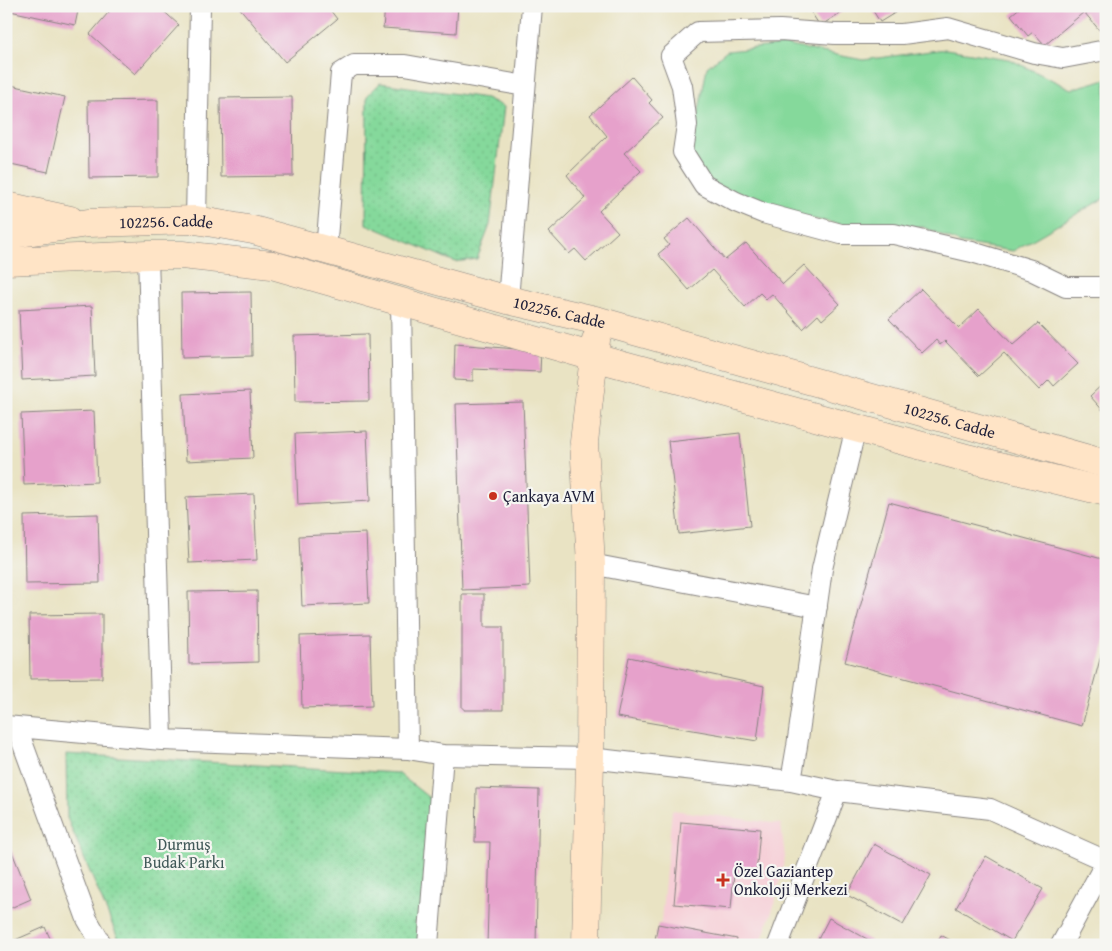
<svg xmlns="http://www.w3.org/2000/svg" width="1112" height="951" viewBox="0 0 1112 951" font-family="'Gentium Book Plus',serif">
<defs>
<pattern id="park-dots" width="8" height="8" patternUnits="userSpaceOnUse" patternTransform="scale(1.25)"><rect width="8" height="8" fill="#85d99b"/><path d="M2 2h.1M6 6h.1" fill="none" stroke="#73ba86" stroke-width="1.8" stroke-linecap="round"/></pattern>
</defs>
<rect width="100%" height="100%" fill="#f6f6f2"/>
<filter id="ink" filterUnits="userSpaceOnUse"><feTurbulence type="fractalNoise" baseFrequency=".02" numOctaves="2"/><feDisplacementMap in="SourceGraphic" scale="10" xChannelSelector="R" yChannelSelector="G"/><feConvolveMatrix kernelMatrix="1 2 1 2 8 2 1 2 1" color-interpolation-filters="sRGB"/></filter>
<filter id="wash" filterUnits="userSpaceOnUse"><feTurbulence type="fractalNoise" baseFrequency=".0096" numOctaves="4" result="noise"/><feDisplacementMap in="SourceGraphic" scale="20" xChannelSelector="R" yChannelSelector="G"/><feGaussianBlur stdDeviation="1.12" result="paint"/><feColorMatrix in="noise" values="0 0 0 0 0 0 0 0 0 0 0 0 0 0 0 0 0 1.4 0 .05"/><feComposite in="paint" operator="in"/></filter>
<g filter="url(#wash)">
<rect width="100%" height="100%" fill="#e9e3c3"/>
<!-- built -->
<path fill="#f6cfd7" d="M672,810L781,824L785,857L775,903L760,945H684L659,941Z"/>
<!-- grass -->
<path fill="#85d99b" stroke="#547e6b" d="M785,45L863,60L946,49L1009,59L1071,89L1106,79V197L1013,251L960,243L923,227L847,226L733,202L696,175L692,149L707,67L727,51Z"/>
<!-- park -->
<path fill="url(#park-dots)" stroke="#547e6b" d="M380,83L486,98L504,107L490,225L477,259L455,262L366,224L367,96Z
M66,754L398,773L433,801L418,945H121L67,818Z"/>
<g id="blocks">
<!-- building -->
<path fill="#e6a1cb" d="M11,6H79L75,25L10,11Z
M114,6H158L179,25L135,74L90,34Z
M238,6H327L337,19L285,62Z
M385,6H458L456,33L383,28Z
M801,6H851L820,26L809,9L804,12Z
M870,6H906L880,22Z
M1022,6H1106V38L1084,12L1045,45L1033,32L1028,36L1011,15Z
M632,77L652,100L649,103L663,118L624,153L641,171L599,211L618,232L586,261L575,249L569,254L549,232L585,198L567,175L607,136L590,115Z
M6,84L65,97L48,172L6,163Z
M292,97L293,176L221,177L220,98Z
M158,100V177L89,178L88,101Z
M689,218L725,260L746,243L783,284L804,265L840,304L822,320L818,315L803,329L772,294L766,299L760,293L745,307L712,270L689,290L658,254L669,245L664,239Z
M921,289L959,328L979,309L1013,345L1038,323L1078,364L1054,386L1049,380L1039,390L1004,353L979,376L945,341L940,345L936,340L922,353L889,319Z
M251,292L252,356L182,358L181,293Z
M92,306L95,376L22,380L19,310Z
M368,334L369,401L295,402L294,336Z
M455,344L541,351L540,372L473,369V381L454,380Z
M1106,381V414L1090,396Z
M250,391L253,458L186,461L183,394Z
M523,402L530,587L462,590L456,404Z
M94,411L97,482L24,485L21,414Z
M367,431L370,501L298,505L295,434Z
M740,433L750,526L679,534L668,441Z
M254,494L257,560L189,563L186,497Z
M889,502L1106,560V637L1082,726L845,662Z
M98,514L100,583L25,584L24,516Z
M366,533L369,603L302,606L299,536Z
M257,591L258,662L189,664L188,592Z
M462,594H484V627H503V710H464V708H462Z
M102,614V678L30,679L29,615Z
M370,634L372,706L302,708L300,636Z
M629,657L764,686L757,741L617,717Z
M476,788L539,790L536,945H487L490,842H475Z
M681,822L760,829L756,876L734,874L731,909L674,904Z
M874,844L931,875L903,925L847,895Z
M10,847L31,899L6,910V848Z
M986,856L1043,889L1012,941L956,908Z
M829,918L878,945H815Z
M658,924L737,939L736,945H654Z
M45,927L53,945H6V944Z
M941,935L959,945H936Z"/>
</g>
</g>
<g filter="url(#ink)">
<use href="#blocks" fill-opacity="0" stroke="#86827f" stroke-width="1"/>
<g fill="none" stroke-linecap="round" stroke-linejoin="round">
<defs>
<path id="street" d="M1106,50L1063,58L1034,53L948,28L902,34H835L780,30L698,32L671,56L682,86L687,125L683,152L704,185L736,202L763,213L841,234H894L972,252L1031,270L1066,287H1106
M196,220L200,6
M326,250L341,73L354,65H405L525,86
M148,255L162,740
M508,300L532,6
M401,301L408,749
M591,564L817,607
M6,726L162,740L408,749L443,755L590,758L791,781L837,791L990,809L1106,861
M17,728L87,919L102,945
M791,781L797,746L822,569L856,427
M428,945L443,755
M778,945L837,791
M1061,945L1106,862"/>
<g id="secondary">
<path d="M6,206L70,220"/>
<path id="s1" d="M6,235L88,223L196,220L253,230L508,300L599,321L1106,464"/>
<path d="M6,261L148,255H182L272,265L594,357L963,457L1106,492"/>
<path d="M586,945L590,758L591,564L584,442L596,340"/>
</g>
</defs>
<!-- street casing -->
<use href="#street" stroke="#86827f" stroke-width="22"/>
<!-- secondary casing -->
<use href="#secondary" stroke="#86827f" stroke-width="29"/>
<!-- street -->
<use href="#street" stroke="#fff" stroke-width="20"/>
<!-- secondary -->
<use href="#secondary" stroke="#ffe4c6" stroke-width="28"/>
</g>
</g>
<!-- markers -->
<g fill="#c8321e" stroke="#f6f6f2" stroke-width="2">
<circle cx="493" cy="496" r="5"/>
<path d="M720.5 872.5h5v5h5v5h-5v5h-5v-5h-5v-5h5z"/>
</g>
<g text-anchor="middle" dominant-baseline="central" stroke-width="4.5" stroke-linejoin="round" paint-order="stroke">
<!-- street labels -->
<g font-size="16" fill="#22223b" stroke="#f6f6f2">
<text stroke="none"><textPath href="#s1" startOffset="161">102256. Cadde</textPath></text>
<text stroke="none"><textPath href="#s1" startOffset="566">102256. Cadde</textPath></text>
<text stroke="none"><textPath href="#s1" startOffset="971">102256. Cadde</textPath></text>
</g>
<!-- poi labels -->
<g font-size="16" fill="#22223b" stroke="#f6f6f2" text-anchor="start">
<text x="503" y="496">Çankaya AVM</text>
<text x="734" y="871">Özel Gaziantep<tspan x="734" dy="18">Onkoloji Merkezi</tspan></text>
</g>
<!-- park labels -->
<g font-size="16" fill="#405958" stroke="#f6f6f2">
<text x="184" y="844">Durmuş<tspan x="184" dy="18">Budak Parkı</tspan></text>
</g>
</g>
<!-- margin -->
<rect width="1112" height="951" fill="none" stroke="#f6f6f2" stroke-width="25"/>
</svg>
